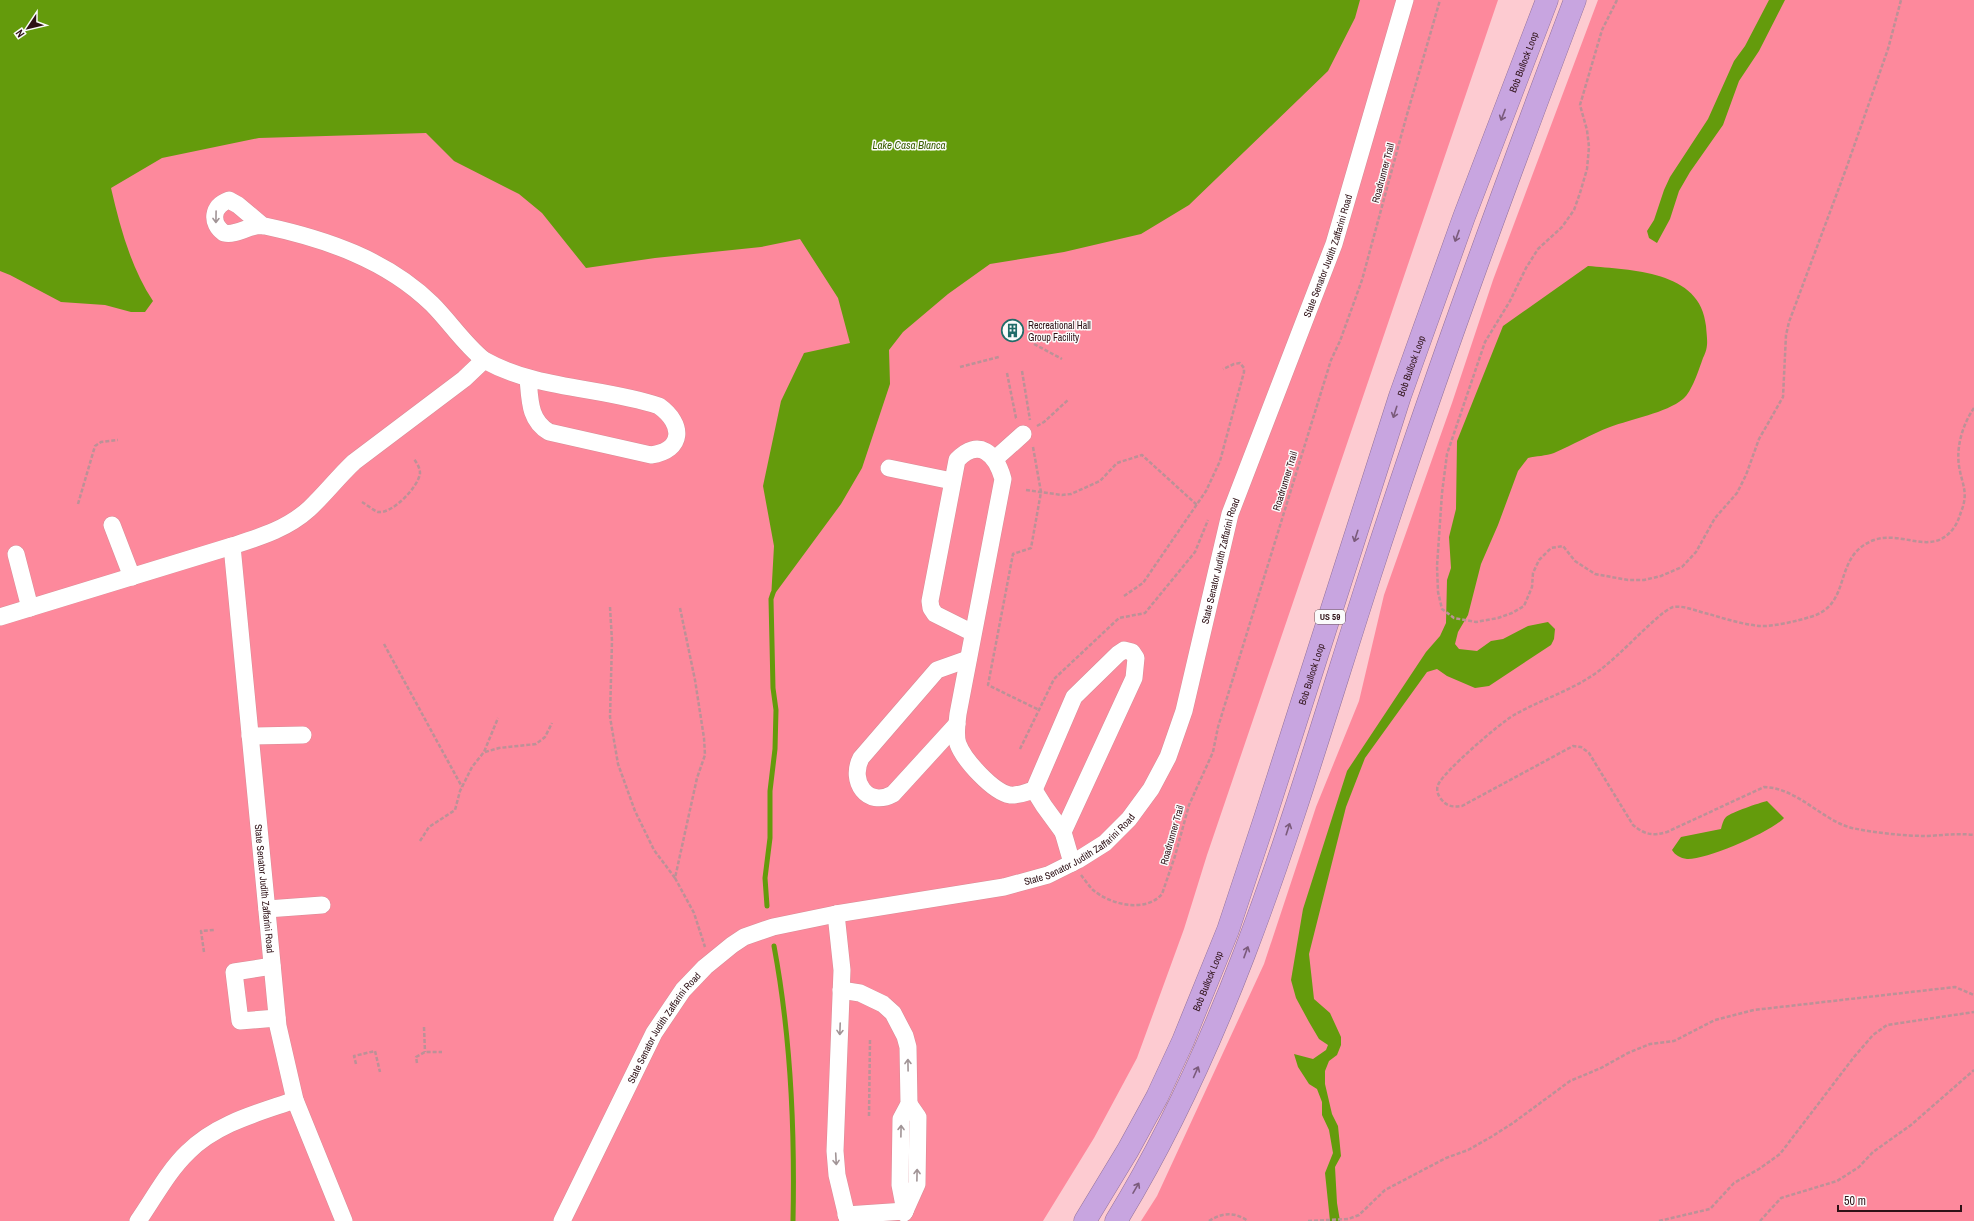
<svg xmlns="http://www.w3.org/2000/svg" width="1974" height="1221" viewBox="0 0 1974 1221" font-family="'Archivo Narrow',sans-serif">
<rect width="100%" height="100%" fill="#fdcbd1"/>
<!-- green -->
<path fill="#fd899c" d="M0,0H1498L1207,855L1184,929L1137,1058L1094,1138L1043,1221H0Z
M1598,0H1974V1221H1141L1157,1196L1264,964L1316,807L1359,701L1384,595L1452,403L1493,280Z"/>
<!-- water -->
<path fill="#649b0c" d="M0,0H1360L1355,18L1328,71L1189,205L1141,234L1064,252L990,264L948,294L903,332L889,350L890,384L862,468L841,504L771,599L774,546L763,486L781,401L804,353L850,343L838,298L800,239L761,247L655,258L586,268L542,213L519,194L454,161L426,133L259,138L162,158L111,188C120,227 131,268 153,301L145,312H131L105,305L61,302L10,275L0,271Z
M1769,0H1785L1759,51L1739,81L1723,125L1690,172L1679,191L1670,219L1657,243L1649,238L1647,231L1654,220L1664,190L1670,177L1708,119L1734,61L1745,46Z
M1588,266C1630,270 1701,270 1706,326C1707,340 1709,346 1703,358C1699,369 1692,392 1683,399C1666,413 1631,419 1610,427C1591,434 1573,445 1554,453C1546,456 1536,456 1528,458L1518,471L1498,525L1481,564L1468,615L1458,632L1455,644L1459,649L1477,651L1491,641L1503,639L1528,626L1548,622L1555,629L1554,639L1551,645L1489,686L1475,688L1447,676L1437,669L1427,672L1365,758L1346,807L1309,954L1314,999L1330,1013L1341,1037V1045L1337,1055L1329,1061L1325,1071V1084L1332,1114L1338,1126L1341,1156L1335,1167L1337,1203L1340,1221H1330L1325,1173L1333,1153L1329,1130L1322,1115V1102L1317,1089L1309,1084L1298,1067L1294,1054L1313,1059L1326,1050L1328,1045L1319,1039L1309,1022L1296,998L1291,980L1303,909L1347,771L1426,652L1440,636L1446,623L1447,580L1451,568L1449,537L1456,509L1457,441L1503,326Z
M1767,801L1784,818C1771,832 1706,860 1687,859C1680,858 1675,855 1672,850L1681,837L1721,829C1722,825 1723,820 1726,817C1732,812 1759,803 1767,801Z"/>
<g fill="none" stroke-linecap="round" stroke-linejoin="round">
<!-- stream -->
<path stroke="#649b0c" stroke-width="5" d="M767,906L765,878L770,838V791L775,749L776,710L773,688L771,599L773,593
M774,946C791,1037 795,1129 793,1221"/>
<defs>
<g id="minor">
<path d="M263,226L238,205L229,200C212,206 210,223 224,233C238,236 251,223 265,226C326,239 387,260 432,304C450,322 464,344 484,360C538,390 602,387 659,406C684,424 684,450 651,455L549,432C529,420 530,400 528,378"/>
<path d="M995,459L1023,434"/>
<path d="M889,468L952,481"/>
<path d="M112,525L132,577"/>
<path id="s1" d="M232,546L278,1026L295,1100L344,1221"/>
<path d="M16,554L30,608"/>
<path d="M0,617L232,546C260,537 287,529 309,509C325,494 338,477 354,462L464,379L484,360"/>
<path d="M973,633L935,614L931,608L930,601L957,460C979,437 996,454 1003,479L958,714C957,723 955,736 958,744C964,760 993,792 1010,795C1018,796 1026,792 1034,790L1074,697L1118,654L1124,650L1132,652L1136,658L1134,678L1063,832L1072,863"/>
<path d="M957,724L893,794C867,808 849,781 861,758L937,670L968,659"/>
<path d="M250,736L303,735"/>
<path d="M1034,790L1044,806L1063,832"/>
<path d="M267,909L322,905"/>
<path d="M836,914L842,970L835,1151L837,1175L848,1221"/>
<path d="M272,966L234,972L240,1021L277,1018"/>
<path d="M841,990L860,993L883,1004L893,1013L905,1036L908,1047L909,1104L901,1119L900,1185L905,1211"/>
<path d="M904,1213L917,1184L918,1117L909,1104"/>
<path d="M846,1215L905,1211"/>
<path d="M138,1221C154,1198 168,1171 188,1152C217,1123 258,1113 295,1100"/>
<path id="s2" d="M562,1221L654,1033L683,990L705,967L732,945L744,937L773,927L836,914L1004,887L1048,875L1078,860L1105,843L1129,819L1151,789L1168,757L1184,711L1230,514L1334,244L1405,0"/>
</g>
<g id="highway">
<path id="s3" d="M1085,1221L1128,1150L1157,1097L1183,1041L1228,930L1265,818L1400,396L1464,217L1547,0"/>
<path d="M1116,1221C1238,1022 1299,795 1370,575C1433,381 1503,191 1575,0"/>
</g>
</defs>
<!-- minor casing -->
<use href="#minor" stroke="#d98a95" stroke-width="18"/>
<!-- highway casing -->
<use href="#highway" stroke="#927199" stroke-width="23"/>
<!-- path -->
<path stroke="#bc9197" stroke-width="2.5" stroke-dasharray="4 2" stroke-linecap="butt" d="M1617,0L1602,30L1580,105L1587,130L1589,147L1587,169L1580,193L1574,210L1562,227L1538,249L1526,268L1510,301L1485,342L1447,454L1442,493L1437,566L1438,592L1442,609L1454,618L1476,622L1498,618L1512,613L1524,606L1532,587L1533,573L1539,560L1551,548L1563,546L1575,561L1595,574L1628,580H1644L1661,576L1682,567L1696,552L1715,518L1737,493L1746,475L1759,439L1783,397L1786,335L1789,322L1846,169L1888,49L1901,0
M1034,344L1062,359
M960,367L999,357
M1022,371L1030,420
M1007,373L1016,418L1017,419
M1974,408C1963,424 1956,446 1959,466C1962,485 1969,492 1961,512C1959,518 1957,524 1953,529C1931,557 1903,530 1874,540C1831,556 1854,605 1810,617C1797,621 1772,627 1759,626C1742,624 1725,619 1709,614C1698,612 1685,605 1673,607C1670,608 1666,611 1663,613C1641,631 1622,653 1600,670C1574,690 1542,699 1514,715C1500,723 1443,772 1438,785C1436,790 1438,795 1441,799C1447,807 1453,807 1462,806L1573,746L1581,747L1589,753L1633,825C1645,835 1653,836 1667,832L1764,787C1798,788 1821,820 1852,828C1876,833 1904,836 1928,836C1944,835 1958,833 1974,835
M1037,426L1044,422L1069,399
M1033,447L1041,492L1031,548L1013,554L988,685L1039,710
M1026,490L1062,495L1071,494L1100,481L1117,463L1142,455L1197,505
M362,502C367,505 373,510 378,512C393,514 419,486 420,473C420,468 417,463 414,459
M78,504L95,446L101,442L118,440
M1124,596L1143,583L1206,491L1220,461L1244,372V368L1240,363L1234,364L1223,369
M610,607L612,641L610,717L618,764L635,811L654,850L675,878
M680,608L695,680L704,738L705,755L697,778L675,878L694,913L705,947
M384,644L462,787
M1020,749L1054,679L1119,618L1145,613L1195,552L1208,520
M485,752L499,748L536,744L545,737L552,723
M420,841L429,827L455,810L460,791L472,767L484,752L498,718
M1081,875C1085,880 1089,886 1093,890C1111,905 1146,913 1162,894L1175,856L1189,805L1213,752L1218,727L1331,360L1340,341L1362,280L1406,118L1440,0
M204,952L201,931L214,930
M424,1027L425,1052
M417,1063L416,1057L425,1052H442
M356,1064L354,1056L375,1051L380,1072
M869,1116L870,1039
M1209,1221C1223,1212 1235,1212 1248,1221
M1308,1221L1348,1219L1359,1215L1385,1190L1446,1158L1468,1150L1491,1137L1513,1123L1570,1081L1601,1068L1628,1053L1650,1044L1674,1041L1715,1020L1754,1010L1955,987L1974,995
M1659,1221L1710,1209L1734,1183L1759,1169L1780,1154L1854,1057L1873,1035L1887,1025L1974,1012
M1760,1221L1781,1198L1837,1181L1859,1167L1873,1152L1911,1125L1974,1070"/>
<!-- minor -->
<use href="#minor" stroke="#fff" stroke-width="17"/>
<!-- highway -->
<use href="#highway" stroke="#c8a5e0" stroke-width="22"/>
</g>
<!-- one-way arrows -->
<defs><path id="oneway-shaft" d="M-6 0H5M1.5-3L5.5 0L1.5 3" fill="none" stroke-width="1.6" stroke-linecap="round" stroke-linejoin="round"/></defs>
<g stroke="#7b5b7b">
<use href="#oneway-shaft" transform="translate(1503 115) rotate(111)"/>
<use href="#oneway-shaft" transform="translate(1457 236) rotate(110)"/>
<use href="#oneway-shaft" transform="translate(1395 412) rotate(108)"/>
<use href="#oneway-shaft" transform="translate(1356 536) rotate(108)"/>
<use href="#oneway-shaft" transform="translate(1288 829) rotate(-72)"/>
<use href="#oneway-shaft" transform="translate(1246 952) rotate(-70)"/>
<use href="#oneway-shaft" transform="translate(1196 1072) rotate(-66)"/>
<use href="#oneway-shaft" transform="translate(1136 1188) rotate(-60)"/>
</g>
<g stroke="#a19496">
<use href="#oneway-shaft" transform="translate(216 217) rotate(91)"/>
<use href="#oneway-shaft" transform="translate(840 1029) rotate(92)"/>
<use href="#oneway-shaft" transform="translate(908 1065) rotate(-91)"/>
<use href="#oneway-shaft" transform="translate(901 1131) rotate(-89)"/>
<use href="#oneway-shaft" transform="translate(836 1159) rotate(87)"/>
<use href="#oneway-shaft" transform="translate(917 1175) rotate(-89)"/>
</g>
<!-- icons -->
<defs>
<symbol id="building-ring" viewBox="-11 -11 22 22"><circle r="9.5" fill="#fbfbfb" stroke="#216c69" stroke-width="1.5"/><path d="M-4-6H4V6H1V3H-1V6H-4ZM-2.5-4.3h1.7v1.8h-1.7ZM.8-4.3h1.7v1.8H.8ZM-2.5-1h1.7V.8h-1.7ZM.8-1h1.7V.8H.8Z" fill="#216c69"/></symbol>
</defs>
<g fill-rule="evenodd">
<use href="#building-ring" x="1000" y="318" width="25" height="25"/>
</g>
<g text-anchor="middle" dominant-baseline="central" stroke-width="3" stroke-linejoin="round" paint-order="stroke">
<!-- shield labels -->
<rect fill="#fbfbfb" stroke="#6c575b" stroke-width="1" x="1315" y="610" width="30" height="14" rx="3"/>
<g font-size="9" font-weight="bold" fill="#2e1116">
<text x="1330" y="617">US 59</text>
</g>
<!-- street labels -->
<g font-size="10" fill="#2e1116" stroke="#fbfbfb">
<text stroke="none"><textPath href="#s3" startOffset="1242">Bob Bullock Loop</textPath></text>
<text transform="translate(1383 173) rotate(-75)">Roadrunner Trail</text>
<text stroke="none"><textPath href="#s2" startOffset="1353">State Senator Judith Zaffarini Road</textPath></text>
<text stroke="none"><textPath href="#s3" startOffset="918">Bob Bullock Loop</textPath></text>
<text transform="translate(1285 481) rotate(-73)">Roadrunner Trail</text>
<text stroke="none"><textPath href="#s2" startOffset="1029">State Senator Judith Zaffarini Road</textPath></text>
<text stroke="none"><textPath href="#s3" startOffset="594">Bob Bullock Loop</textPath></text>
<text transform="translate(1172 835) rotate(-74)">Roadrunner Trail</text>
<text stroke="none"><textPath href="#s2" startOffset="693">State Senator Judith Zaffarini Road</textPath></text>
<text stroke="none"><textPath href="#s1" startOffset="344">State Senator Judith Zaffarini Road</textPath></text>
<text stroke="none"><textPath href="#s3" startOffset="270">Bob Bullock Loop</textPath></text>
<text stroke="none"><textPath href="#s2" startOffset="219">State Senator Judith Zaffarini Road</textPath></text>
</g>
<!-- poi labels -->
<g font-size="10" fill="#2e1116" stroke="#fbfbfb" text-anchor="start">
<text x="1028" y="325">Recreational Hall<tspan x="1028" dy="12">Group Facility</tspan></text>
</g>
<!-- water labels -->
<g font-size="11" font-style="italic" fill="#395d00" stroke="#fbfbfb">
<text x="909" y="145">Lake Casa Blanca</text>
</g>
</g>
<!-- north arrow -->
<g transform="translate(28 28) rotate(235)" stroke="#fbfbfb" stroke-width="3" paint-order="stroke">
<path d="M0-3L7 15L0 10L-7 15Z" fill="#2e1116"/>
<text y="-6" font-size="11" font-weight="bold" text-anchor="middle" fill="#2e1116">N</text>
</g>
<!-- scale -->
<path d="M1838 1205v6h123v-6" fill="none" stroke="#2e1116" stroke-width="2"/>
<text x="1844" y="1205" font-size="12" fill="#2e1116" stroke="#fbfbfb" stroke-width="3" paint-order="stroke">50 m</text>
</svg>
